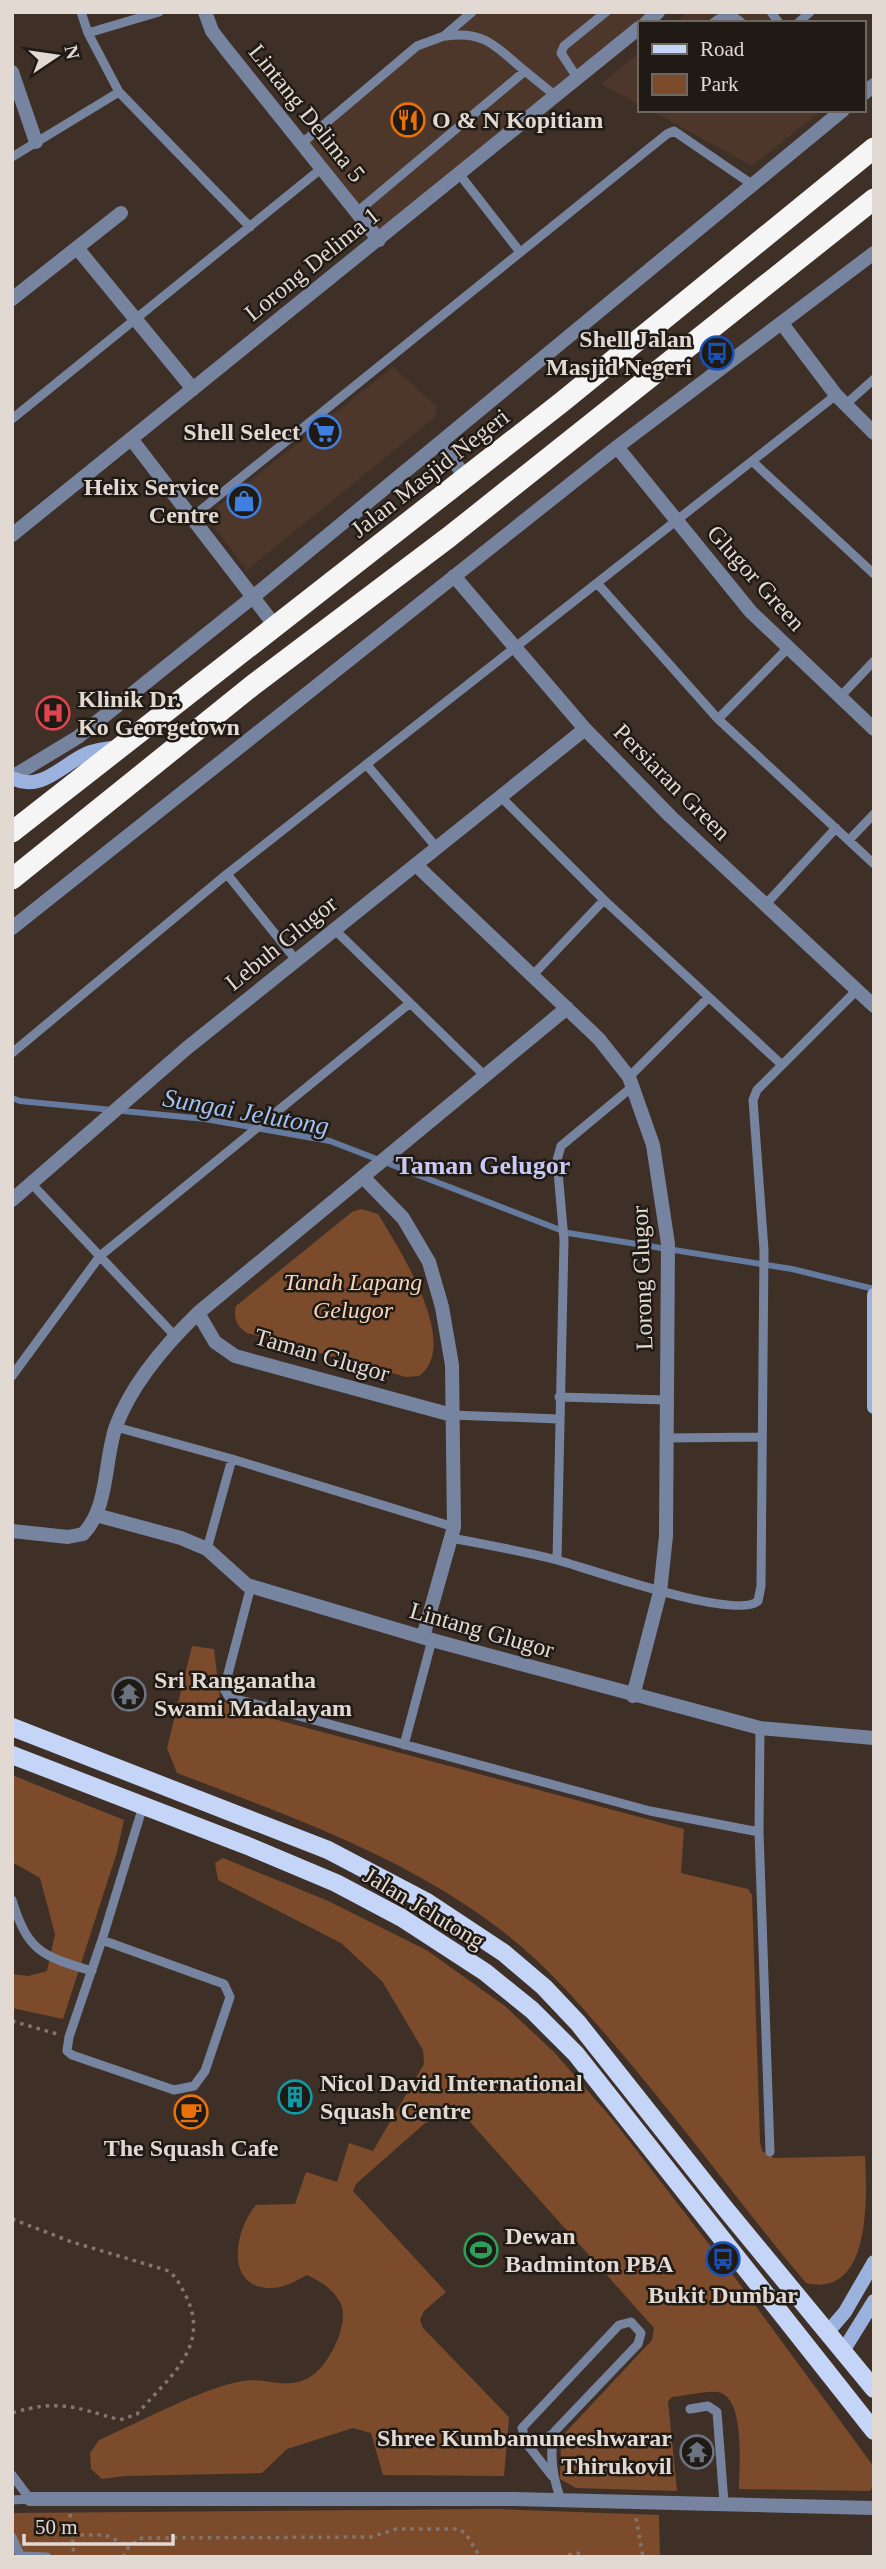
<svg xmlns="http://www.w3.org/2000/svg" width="886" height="2569" viewBox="0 0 886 2569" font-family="Georgia,serif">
<rect width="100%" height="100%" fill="#3f3027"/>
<!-- built -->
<path fill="#4c372a" d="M472,12H658L379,240L301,144L417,46L444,36Z
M687,12H764L773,23H675Z
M639,53V105L601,84Z
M650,110H822L752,166Z
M393,367L437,407L434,418L247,570L206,516Z"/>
<!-- green -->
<path fill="#7b4b2c" d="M361,1209L378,1214C398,1247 462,1345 419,1376L406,1377L247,1333C236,1326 233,1318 236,1306L352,1212Z
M192,1646L214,1649L220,1698L233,1708L684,1829L681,1873L748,1889L752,1895L760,2142L762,2151L774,2158L865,2156C867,2196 872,2299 806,2283C740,2204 680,2121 613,2043C579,2003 543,1962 501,1930C405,1856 289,1816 177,1773L167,1748Z
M12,1775L124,1820L117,1852L63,2019L12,2008V1974L28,1976L47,1971L55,1934L40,1878L12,1862Z
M223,1858L326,1900L428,1951L506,2007L554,2052L613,2120L736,2279L874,2467V2485L870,2491L739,2489C739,2468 746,2395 717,2392C703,2391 686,2396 672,2397L668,2401L677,2491L576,2488L560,2479L561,2446L566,2432L652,2340L654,2328L454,2104L424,2124L356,2184L353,2191L446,2292L424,2311L420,2320L423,2328L509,2417L504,2476L383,2475L371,2433L353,2428L287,2449L262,2473L125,2476L102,2479L91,2469L90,2453L99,2440C138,2423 204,2387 243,2381C267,2377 286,2391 310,2377C329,2366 351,2322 340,2302C332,2288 321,2282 307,2275C296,2281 284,2288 272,2288C223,2289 235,2229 256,2205L295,2204L306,2172L337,2182L349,2143L373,2151L424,2064L423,2050L382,1981L341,1943L218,1880L215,1863Z
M496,2509L659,2515L660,2557H12V2513Z"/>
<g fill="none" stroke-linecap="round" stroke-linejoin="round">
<!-- stream -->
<path stroke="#647a9e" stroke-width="6" d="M12,1098L20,1101L205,1119L330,1141L568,1233L792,1269L874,1289"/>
<!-- path -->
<path stroke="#83766e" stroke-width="3.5" stroke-dasharray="3.5 5" stroke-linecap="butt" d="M12,2021L57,2034
M12,2219L72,2242L169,2271C178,2279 181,2287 187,2298C210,2348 168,2378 137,2414L120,2420C74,2407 60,2399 12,2413
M70,2514L74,2557
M636,2518L643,2557
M72,2535H105L129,2546
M123,2557L129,2546L142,2538L371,2537L396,2529H459L466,2534L480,2557
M560,2557L577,2553L587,2557"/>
<!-- lane -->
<path stroke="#7684a0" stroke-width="9" d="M81,12L88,33L119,92L250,227
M771,12L779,23
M713,23C722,15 732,13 742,23
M798,23L810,12
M88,33L159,12
M446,36C485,30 497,48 525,71
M578,79L561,53L564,46L606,12
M301,144L417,46L444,36L472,12
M12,157L119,92
M460,175L520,252
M357,212L525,71L557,97
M845,405L874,379
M12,419L322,168
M752,461L874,574
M191,518L667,134L674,131L753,185
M597,583L718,719L874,864
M840,697L874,661
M718,719L788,648
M367,765L437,848
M500,796L604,900L781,1064
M849,840L874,814
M227,874L296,960
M766,904L836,828
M334,929L484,1075
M533,975L604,900
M12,1053L227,874L836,395
M629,1077L708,998
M30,1182L175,1336
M12,1376L100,1256L410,1003
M559,1397L667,1400
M452,1415L558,1419
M116,1427L232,1459L454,1527
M667,1438L762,1437
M452,1538C487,1545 522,1551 557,1560C590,1569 736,1621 758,1601L761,1586L764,1250L753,1100L757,1090L857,990
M207,1549L232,1459
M557,1560L564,1240L557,1160L561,1146L632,1087
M251,1586L224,1689L229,1697L650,1811L759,1832
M760,1728L759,1832L770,2152
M404,1745L432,1640
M12,1900C28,1952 42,1956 92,1971
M102,1940L224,1984L230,1997L205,2071L194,2086L174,2090L72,2055L67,2051L69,2037Z
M102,1940L143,1806
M690,2409L708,2406L717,2412L724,2503
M530,2448L554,2433
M12,2475L30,2499L12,2500
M552,2476L527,2444L522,2428L619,2325L631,2322L641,2333L638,2344L555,2431C548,2455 553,2478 561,2500
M12,2537L21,2557
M20,2556L47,2557"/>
<!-- street -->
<path stroke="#7684a0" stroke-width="14" d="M205,12L212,31L225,48L379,240
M646,23L658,12
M12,72L36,142
M863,94L874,85
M77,248L193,389
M12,299L121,213
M783,325L836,395L874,433
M132,440L276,627
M440,444L466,477
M617,447L751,612L874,729
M12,535L639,28
M454,576L585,729L670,816L874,1006
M12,777L78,737L253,597L843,110
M416,865L599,1039L629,1077L653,1145L668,1244L666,1536L660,1592L633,1696
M12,928L617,447L874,253
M363,1177L403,1218L429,1262L442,1307L452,1365L454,1527L423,1637
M12,1200L187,1048L585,729
M198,1313L215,1342L235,1356L452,1415
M96,1515L181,1538L207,1549L247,1585L432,1640L760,1728L874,1738
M12,1531L68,1537L83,1534C109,1508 104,1460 116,1426C132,1383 165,1345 198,1313L567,1008
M30,2499H514L874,2508"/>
<!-- secondary -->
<path stroke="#9cb2de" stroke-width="14" d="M12,778C42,793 62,764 88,753C97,749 107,749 116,747
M874,1295V1407
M827,2333L845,2312L874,2262
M843,2351L874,2301"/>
<!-- primary -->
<path stroke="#c4d5f8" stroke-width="18" d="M12,1727L328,1850L427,1902L504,1953L544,1987L578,2023L724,2207L874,2389
M12,1755L248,1846L336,1883L402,1918L485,1972L532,2010L576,2054L874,2431"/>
<!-- highway -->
<path stroke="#f5f5f5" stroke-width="21" d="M12,832L562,402L874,148
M12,879L253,685L449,537L874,199"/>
</g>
<!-- icons -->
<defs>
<symbol id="restaurant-ring" viewBox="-11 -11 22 22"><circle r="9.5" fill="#201a15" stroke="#e8710a" stroke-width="1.5"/><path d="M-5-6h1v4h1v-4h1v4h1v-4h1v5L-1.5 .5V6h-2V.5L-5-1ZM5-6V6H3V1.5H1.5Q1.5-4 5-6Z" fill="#e8710a"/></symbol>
<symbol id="bus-ring" viewBox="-11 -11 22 22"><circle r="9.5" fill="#201a15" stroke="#1a4fb4" stroke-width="1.5"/><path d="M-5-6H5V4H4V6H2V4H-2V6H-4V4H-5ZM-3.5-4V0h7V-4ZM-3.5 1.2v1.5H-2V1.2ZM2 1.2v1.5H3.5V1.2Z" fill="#1a4fb4"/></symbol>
<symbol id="supermarket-ring" viewBox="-11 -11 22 22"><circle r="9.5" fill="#201a15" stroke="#3f7fe0" stroke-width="1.5"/><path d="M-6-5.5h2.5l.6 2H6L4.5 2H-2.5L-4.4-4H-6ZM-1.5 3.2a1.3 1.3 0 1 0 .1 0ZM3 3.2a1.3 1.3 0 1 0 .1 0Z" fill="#3f7fe0"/></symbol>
<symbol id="shop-ring" viewBox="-11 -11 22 22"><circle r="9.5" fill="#201a15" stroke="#3f7fe0" stroke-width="1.5"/><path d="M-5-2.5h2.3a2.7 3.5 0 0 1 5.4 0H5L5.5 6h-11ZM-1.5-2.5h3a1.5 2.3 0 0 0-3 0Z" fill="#3f7fe0"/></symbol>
<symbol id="hospital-ring" viewBox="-11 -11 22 22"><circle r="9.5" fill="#201a15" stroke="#e0444e" stroke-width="1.5"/><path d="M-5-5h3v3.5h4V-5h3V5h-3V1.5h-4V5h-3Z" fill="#e0444e"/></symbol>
<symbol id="temple-ring" viewBox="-11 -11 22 22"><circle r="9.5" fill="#201a15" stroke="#6b7280" stroke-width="1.5"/><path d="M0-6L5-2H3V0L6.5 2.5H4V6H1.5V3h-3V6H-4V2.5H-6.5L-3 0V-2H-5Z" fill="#6b7280"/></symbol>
<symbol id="building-ring" viewBox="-11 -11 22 22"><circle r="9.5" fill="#201a15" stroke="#0f9aa8" stroke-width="1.5"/><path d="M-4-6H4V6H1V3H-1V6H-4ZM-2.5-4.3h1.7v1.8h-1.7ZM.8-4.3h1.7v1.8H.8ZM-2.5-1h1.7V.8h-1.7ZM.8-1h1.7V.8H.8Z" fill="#0f9aa8"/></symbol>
<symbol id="cafe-ring" viewBox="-11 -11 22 22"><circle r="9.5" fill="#201a15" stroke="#e8710a" stroke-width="1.5"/><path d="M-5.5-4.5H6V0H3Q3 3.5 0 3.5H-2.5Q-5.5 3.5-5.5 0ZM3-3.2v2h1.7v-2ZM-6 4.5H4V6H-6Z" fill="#e8710a"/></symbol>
<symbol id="stadium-ring" viewBox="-11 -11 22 22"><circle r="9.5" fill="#201a15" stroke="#2e9e5b" stroke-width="1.5"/><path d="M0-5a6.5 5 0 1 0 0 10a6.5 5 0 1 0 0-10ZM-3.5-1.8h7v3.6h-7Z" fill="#2e9e5b"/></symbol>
</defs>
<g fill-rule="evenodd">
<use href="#restaurant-ring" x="389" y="101" width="38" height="38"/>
<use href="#bus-ring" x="698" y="334" width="38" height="38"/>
<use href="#supermarket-ring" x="305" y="413" width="38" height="38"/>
<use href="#shop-ring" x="225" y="482" width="38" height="38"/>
<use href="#hospital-ring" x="34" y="694" width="38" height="38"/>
<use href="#temple-ring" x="110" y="1675" width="38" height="38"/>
<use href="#building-ring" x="276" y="2078" width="38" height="38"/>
<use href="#cafe-ring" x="172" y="2093" width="38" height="38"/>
<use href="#stadium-ring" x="462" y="2231" width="38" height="38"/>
<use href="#bus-ring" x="704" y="2240" width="38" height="38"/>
<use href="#temple-ring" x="678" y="2433" width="38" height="38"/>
</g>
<g text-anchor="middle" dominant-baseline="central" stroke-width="5" stroke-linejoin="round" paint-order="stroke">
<!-- street labels -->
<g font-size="24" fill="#e3d9d3" stroke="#201a15">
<text transform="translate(307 113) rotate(51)">Lintang Delima 5</text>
<text transform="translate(312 264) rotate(-39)">Lorong Delima 1</text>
<text transform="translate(430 473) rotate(-38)">Jalan Masjid Negeri</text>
<text transform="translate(756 578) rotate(48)">Glugor Green</text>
<text transform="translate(672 782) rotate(45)">Persiaran Green</text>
<text transform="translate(281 943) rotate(-39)">Lebuh Glugor</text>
<text transform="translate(642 1278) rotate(-92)">Lorong Glugor</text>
<text transform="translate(322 1355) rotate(16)">Taman Glugor</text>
<text transform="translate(482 1630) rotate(16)">Lintang Glugor</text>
<text transform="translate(424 1908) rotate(31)">Jalan Jelutong</text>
</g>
<!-- poi labels -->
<g font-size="24" font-weight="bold" fill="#e3d9d3" stroke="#201a15" text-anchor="start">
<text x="432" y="120">O &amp; N Kopitiam</text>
<text x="692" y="339" text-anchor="end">Shell Jalan<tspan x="692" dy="28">Masjid Negeri</tspan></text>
<text x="300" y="432" text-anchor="end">Shell Select</text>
<text x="219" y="487" text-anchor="end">Helix Service<tspan x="219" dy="28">Centre</tspan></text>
<text x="78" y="699">Klinik Dr.<tspan x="78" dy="28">Ko Georgetown</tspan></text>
<text x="154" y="1680">Sri Ranganatha<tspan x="154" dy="28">Swami Madalayam</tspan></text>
<text x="320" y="2083">Nicol David International<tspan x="320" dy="28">Squash Centre</tspan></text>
<text x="191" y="2148" text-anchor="middle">The Squash Cafe</text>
<text x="505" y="2236">Dewan<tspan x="505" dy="28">Badminton PBA</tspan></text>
<text x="723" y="2295" text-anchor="middle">Bukit Dumbar</text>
<text x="672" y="2438" text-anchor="end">Shree Kumbamuneeshwarar<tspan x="672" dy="28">Thirukovil</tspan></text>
</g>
<!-- park labels -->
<g font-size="24" font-style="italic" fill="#f8d3bc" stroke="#201a15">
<text x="353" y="1282">Tanah Lapang<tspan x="353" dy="28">Gelugor</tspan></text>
</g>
<!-- water labels -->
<g font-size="26" font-style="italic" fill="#a1c1f2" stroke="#201a15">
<text transform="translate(246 1112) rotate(10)">Sungai Jelutong</text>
</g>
<!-- neighbourhood labels -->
<g font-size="26" font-weight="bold" fill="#c9c9f5" stroke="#201a15">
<text x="483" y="1165">Taman Gelugor</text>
</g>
</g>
<!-- border -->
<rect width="886" height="2569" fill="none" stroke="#e3d9d3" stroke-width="28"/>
<!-- legend -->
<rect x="638" y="21" width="228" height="91" fill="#201a15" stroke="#6e6661" stroke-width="2"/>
<rect x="652" y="44" width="35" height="10" fill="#c4d5f8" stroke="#6e6661" stroke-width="2"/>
<text x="700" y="56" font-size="21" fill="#e3d9d3">Road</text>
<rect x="652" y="74" width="35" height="21" fill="#7b4b2c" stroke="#6e6661" stroke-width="2"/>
<text x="700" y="91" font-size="21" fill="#e3d9d3">Park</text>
<!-- north arrow -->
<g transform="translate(56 56) rotate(77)" stroke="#201a15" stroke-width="5" paint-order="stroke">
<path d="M0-5L12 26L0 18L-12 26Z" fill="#e3d9d3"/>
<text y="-10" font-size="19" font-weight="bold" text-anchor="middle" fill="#e3d9d3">N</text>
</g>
<!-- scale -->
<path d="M24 2534v10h149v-10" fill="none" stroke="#e3d9d3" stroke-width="3.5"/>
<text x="35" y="2534" font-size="21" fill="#e3d9d3" stroke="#201a15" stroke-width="5" paint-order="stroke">50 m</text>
</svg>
